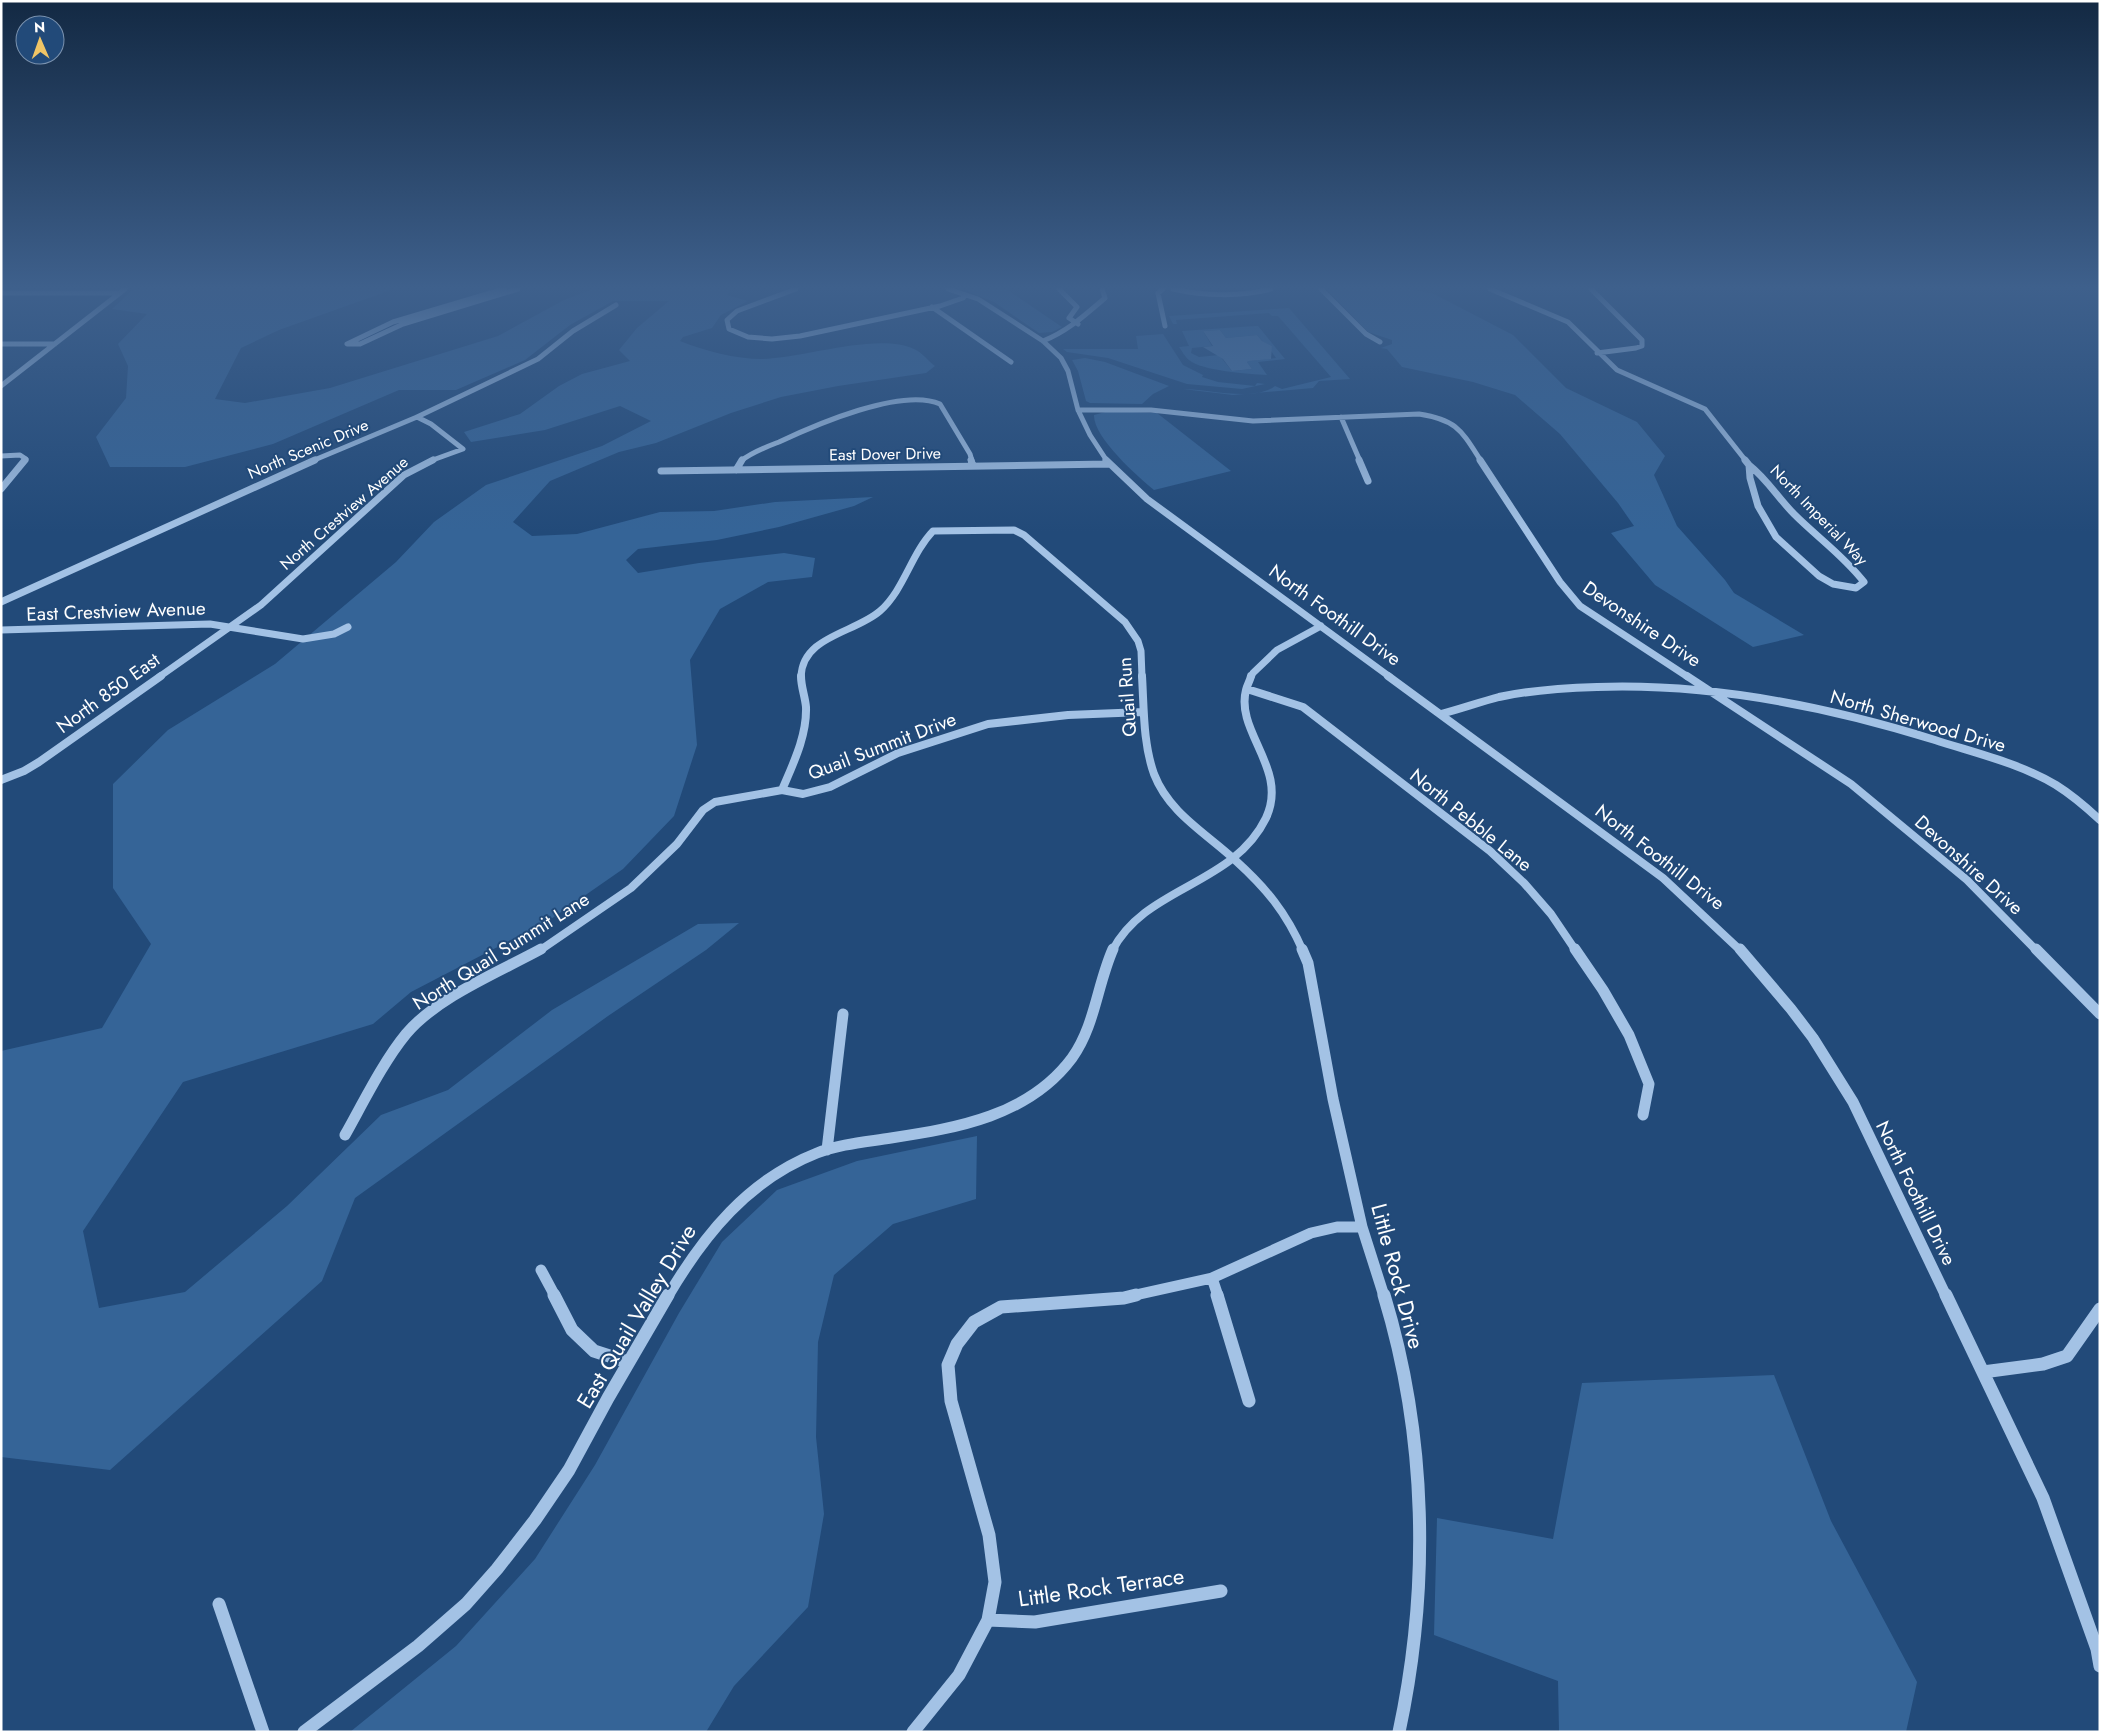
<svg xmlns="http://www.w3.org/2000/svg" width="2101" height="1733" viewBox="0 0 2101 1733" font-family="Jost,sans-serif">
<rect width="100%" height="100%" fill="#224a79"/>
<!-- green -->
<path fill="#356497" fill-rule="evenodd" d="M134,289H394L279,330L241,348L215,399L245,403L330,388L498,336L564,300L593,289H731L727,295L748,301L721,315L712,328L683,337L680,341C705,351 735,359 762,359C805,358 877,332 914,349C922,352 928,361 935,366L926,373L838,386L781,397L731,413L656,443L619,452L550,481L513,522L532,536L577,534L660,512L714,511L775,502L873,497L854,506L779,527L717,540L638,549L626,560L638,573L699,563L784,553L815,558L812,577L768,582L720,609L690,660L697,745L674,816L623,869L551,919L411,992L373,1024L183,1082L83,1231L99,1308L185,1292L287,1206L381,1115L448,1090L552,1010L698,924L739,923L706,950L608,1016L355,1198L322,1281L110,1470L1,1457V1051L102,1028L151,944L113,888V784L168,730L275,664L396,562L434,522L486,485L602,446L651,421L620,406L545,430L471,442L464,432L520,414L559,386L582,374L630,361L619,350L637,328L669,301H613L570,325L525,360L456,390H399L273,444L185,467H110L96,437L126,398L128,366L118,344L147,314L112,309Z
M962,289H1006L1062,327L1052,332L1039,333L994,302Z
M1326,289H1408L1434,294L1513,335L1566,388L1637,422L1665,456L1654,475L1677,526L1725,580L1734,593L1804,635L1753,647L1655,585L1611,533L1634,526L1618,503L1560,434L1515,395L1473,382L1402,367L1387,349L1381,348L1392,344V340L1368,332Z
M1289,308L1350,379L1319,381L1313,388L1233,395L1183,389C1207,389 1255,402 1275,386L1282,389L1331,377L1278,316H1272L1269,313L1176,320L1177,324H1173L1169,316Z
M1255,326H1258L1285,359L1258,362L1267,375C1249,374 1202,371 1189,360C1185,357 1182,351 1179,347L1189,346L1182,331ZM1220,330L1226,338L1257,335L1263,342L1272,346L1271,351L1276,358L1249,361L1247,362L1252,369L1232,371L1219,355L1199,357L1191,353L1192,348L1212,346L1203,331Z
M1163,334L1183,365L1203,375L1202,377L1218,382L1255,386L1257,383L1265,384L1242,389L1187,384L1108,358L1067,352L1063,349H1138L1136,336Z
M1085,358L1105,362L1169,386L1153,394L1142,404L1090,403L1086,401L1078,371L1072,360Z
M1109,411L1157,413L1231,471L1154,490C1138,477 1093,437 1094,415Z
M977,1136L976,1199L893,1224L834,1275L818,1342L816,1437L824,1514L808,1607L734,1686L706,1732H350L456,1646L535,1559L595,1465L679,1313L722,1242L777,1190L857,1161Z
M1774,1375L1831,1521L1917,1682L1906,1732H1559L1558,1681L1434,1635L1437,1518L1553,1539L1582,1383Z"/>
<!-- building -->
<path fill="#4b74a3" d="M1220,330L1226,338L1257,335L1262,341L1272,346L1271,359L1249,361L1247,362L1252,369L1232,371L1223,359L1203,347L1213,346L1203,331Z"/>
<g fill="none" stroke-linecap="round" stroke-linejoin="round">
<!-- minor-far4 -->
<path stroke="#a3c2e5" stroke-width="5" d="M504,289L393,322L347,344H360L403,324L518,289
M796,289L737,311L727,320L729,329L748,337L772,339L800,336L940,306L963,298L965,295
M948,289L978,299L1043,341L1061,358L1068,371L1078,410L1090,435L1107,461
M1059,289L1077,307L1069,318L1078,324
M1163,289L1158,293L1165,326
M1173,289C1204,296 1240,297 1271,289
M1321,289L1366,334L1380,342
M1490,289L1568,322L1617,370L1705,409L1746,461
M1591,289L1642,340V346L1636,348L1597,353
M1,293H120
M932,307L1011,362
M1043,341C1068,331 1085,315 1105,298L1102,289
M1,344H55
M1,386L125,289
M1078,410H1151L1253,421L1419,414C1457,420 1461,430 1481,461
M417,417L431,424L463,449L430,461
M1341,417L1360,461
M1,456L20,455L26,459L24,461
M312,461L417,417L538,359L573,331L616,305
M741,461C752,452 766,447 779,442C815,425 902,387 940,404L970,454L972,461"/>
<!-- minor-far3 -->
<path stroke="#a3c2e5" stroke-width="7" d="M971,460L973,466
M1106,460L1147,499L1390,677
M1359,460L1368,481
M1480,460L1560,582L1580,606L1688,677
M1745,460L1749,465
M1749,465C1767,479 1778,498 1794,514C1817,537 1844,556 1864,582L1856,588L1833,584L1819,576L1776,537L1758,506L1750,478Z
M736,470L742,460
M661,471L1109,464
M1,489L25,460
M1,602L315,460
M1,630L210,624L303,639L334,634L348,627
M159,677L261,605L404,475L433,460
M801,677C802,636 855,633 880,611C904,590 911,554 933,531L1014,530L1024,535L1125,622L1138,641L1141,651L1142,677
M1251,677L1253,673L1277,650L1321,626"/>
<!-- minor-far2 -->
<path stroke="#a3c2e5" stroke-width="8" d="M1142,676C1144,709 1143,743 1154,774C1169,813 1206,833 1235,860C1266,888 1286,912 1303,951
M1388,676L1663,878L1741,951
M1687,676L1851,784L1967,880L2037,951
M1247,689L1303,707L1490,851L1524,883L1551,914L1576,951
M1441,714C1460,709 1480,702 1499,697C1531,690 1565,688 1597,687C1712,683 1826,706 1935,740C1975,753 2019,763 2056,785C2072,795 2086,807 2100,820
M1,780L24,771L39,762L161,676
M782,790C793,764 807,736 806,707C805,696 801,687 801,676
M539,951L631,888L677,844L703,810L715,802L782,790L803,794L830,787L898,753L988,724L1068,715L1143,712
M1112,951C1145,886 1233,886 1266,818C1289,769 1235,732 1246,690C1247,685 1250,681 1251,676"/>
<!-- minor-far1 -->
<path stroke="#a3c2e5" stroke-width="11" d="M1302,949L1308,963L1333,1099L1362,1227L1384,1296
M1575,949L1603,990L1629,1035L1649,1084L1643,1115
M1740,949L1791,1009L1813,1038L1853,1102L1946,1296
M2036,949L2100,1014
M345,1135C363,1103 383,1062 406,1034C437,997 499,972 541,949
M827,1150L843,1014
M541,1270L555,1296
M1212,1278L1218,1296
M668,1296C704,1235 748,1180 817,1153C840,1144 866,1142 891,1138C957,1128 1029,1116 1072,1058C1095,1026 1097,985 1113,949
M1131,1296L1212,1278L1311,1233L1337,1227H1362"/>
<!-- minor -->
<path stroke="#a3c2e5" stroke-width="13" d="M554,1295L572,1330L594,1351L628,1362
M1217,1295L1249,1401
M1384,1295C1427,1436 1430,1588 1399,1732
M1946,1295L2043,1498L2097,1649L2100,1666
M1983,1372L2043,1364L2067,1356L2100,1309
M219,1604L263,1732
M988,1620L1035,1622L1221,1591
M304,1732L418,1646L466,1604L497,1569L535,1520L569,1470L608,1398L668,1295
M913,1732L959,1675L988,1620L995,1582L989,1535L951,1401L948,1365L957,1344L974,1322L1001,1307L1124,1298L1136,1295"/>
</g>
<!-- sky -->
<linearGradient id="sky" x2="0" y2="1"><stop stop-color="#132943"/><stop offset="0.54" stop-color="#3e608c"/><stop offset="1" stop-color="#3e608c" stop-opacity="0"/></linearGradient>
<rect width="2101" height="532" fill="url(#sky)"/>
<g text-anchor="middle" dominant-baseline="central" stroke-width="4" stroke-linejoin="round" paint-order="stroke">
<!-- far-street labels -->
<g font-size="16" fill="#fff" stroke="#224a79">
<text transform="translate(308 449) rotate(-23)">North Scenic Drive</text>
<text transform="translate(885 454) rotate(-1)">East Dover Drive</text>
<text transform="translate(344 513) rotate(-41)">North Crestview Avenue</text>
<text transform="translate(1819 515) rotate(46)">North Imperial Way</text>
</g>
<!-- street labels -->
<g font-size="19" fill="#fff" stroke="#224a79">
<text transform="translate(116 611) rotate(-2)">East Crestview Avenue</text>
<text transform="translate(1335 615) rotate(36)">North Foothill Drive</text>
<text transform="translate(1642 624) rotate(34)">Devonshire Drive</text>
<text transform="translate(108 693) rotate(-36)">North 850 East</text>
<text transform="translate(1127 697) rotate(-94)">Quail Run</text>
<text transform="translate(1918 721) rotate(16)">North Sherwood Drive</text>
<text transform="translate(882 746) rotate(-21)">Quail Summit Drive</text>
<text transform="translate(1471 820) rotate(39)">North Pebble Lane</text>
<text transform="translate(1660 857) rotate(38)">North Foothill Drive</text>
<text transform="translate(1969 865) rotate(42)">Devonshire Drive</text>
<text transform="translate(501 951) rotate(-32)">North Quail Summit Lane</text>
<text transform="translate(1916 1193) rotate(64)">North Foothill Drive</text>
</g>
<!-- near-street labels -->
<g font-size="22" fill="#fff" stroke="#224a79">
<text transform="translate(1398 1276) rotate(75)">Little Rock Drive</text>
<text transform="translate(636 1316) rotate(-59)">East Quail Valley Drive</text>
<text transform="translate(1101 1587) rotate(-8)">Little Rock Terrace</text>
</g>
</g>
<!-- border -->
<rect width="2101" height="1733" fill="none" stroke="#ffffff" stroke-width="5"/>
<!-- north arrow -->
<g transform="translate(40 40) rotate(358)"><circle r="24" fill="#224a79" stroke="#7a92af"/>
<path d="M0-4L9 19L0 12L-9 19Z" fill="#f0c566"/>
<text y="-8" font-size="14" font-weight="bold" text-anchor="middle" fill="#ffffff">N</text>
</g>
</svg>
